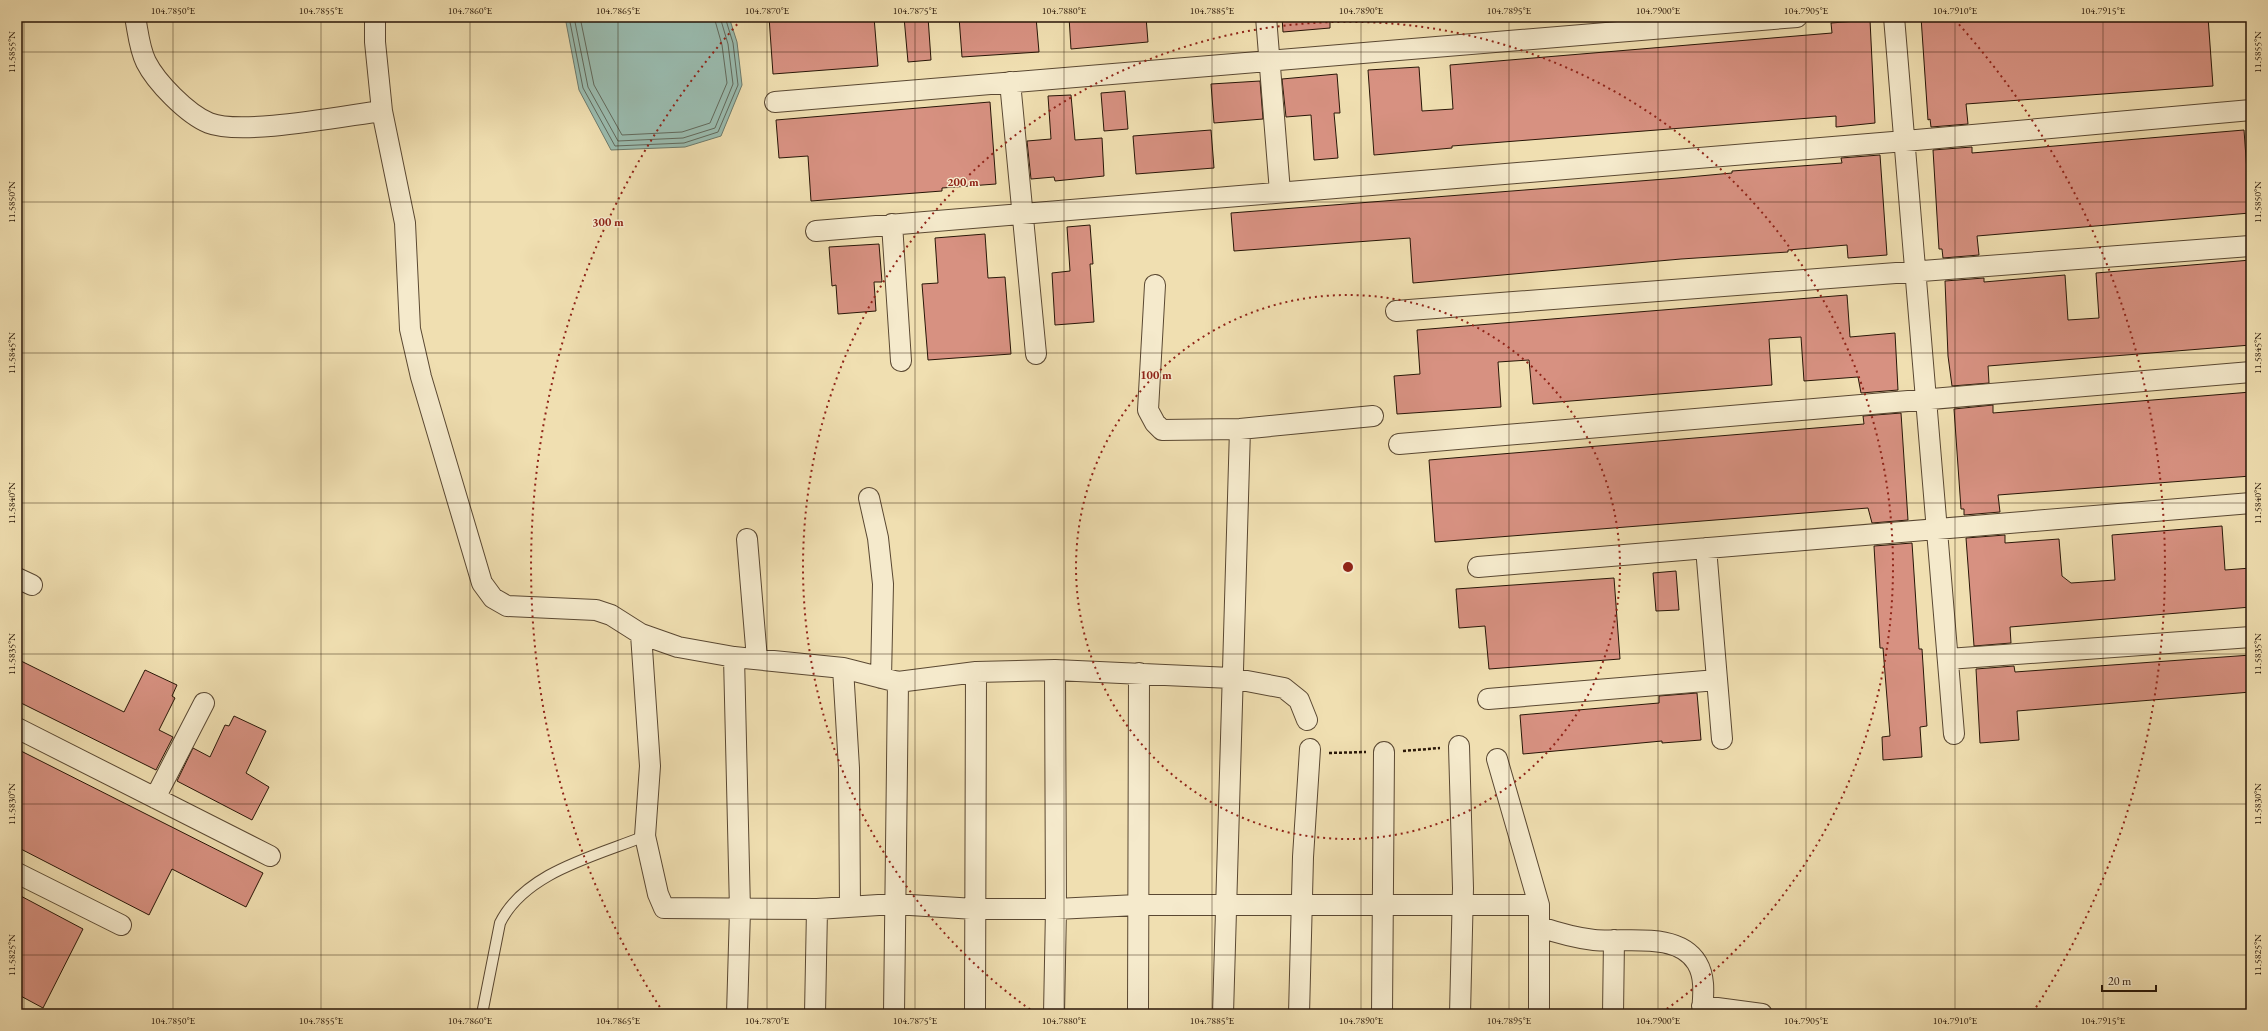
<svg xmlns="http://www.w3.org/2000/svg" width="2268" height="1031" viewBox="0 0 2268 1031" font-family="'EB Garamond',serif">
<rect width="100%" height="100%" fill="#f0dfb1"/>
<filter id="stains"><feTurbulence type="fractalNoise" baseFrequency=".005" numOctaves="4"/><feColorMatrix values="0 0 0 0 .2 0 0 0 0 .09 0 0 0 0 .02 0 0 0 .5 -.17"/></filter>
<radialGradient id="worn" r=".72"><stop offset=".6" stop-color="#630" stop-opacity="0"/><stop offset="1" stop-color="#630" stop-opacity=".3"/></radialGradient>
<!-- water -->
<path fill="#9abcb0" stroke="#6c7a6c" d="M565,17H729L737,42L742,85L721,136L685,147L611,150L579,90Z"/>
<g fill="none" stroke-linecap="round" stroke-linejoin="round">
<!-- shore -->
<path stroke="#61695c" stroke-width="1" d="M569,17L583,88L615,146L684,143L718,132L738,85L733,43L725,17
M574,17L588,87L618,141L683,138L715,128L733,84L728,44L720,17
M580,17L594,85L622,135L682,132L710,123L727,83L722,45L714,17"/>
</g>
<!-- building -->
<path fill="#d79181" stroke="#281607" d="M769,17H874L878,66L773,74Z
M904,17H928L931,60L908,62Z
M959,17H1036L1039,52L962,57Z
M1069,17H1146L1148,42L1071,49Z
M1282,17H1330V28L1283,32Z
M1921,17H1960V22L2014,17H2208L2213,86L1966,104L1968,124L1931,127L1930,119L1928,120Z
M1870,20L1875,123L1836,127V116L1452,146V148L1374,155L1368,70L1419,67L1422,111L1453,109L1450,65L1832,33L1831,23Z
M1337,74L1340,113H1334L1338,158L1314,160L1311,115L1286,117L1282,79Z
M1260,81L1263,119L1214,123L1211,84Z
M1125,91L1128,129L1104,131L1101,93Z
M1071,95L1075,140L1102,138L1104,176L1055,181L1054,177L1031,179L1027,141L1051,139L1048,96Z
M990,102L996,184L942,188V191L811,201L808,156L779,158L776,120Z
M1211,130L1214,168L1136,174L1133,136Z
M2244,130L2250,213L1977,236L1979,255L1943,258L1942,249H1939L1933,150L1972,147V153Z
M1880,155L1887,255L1848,258L1847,245L1788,250V252L1681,259L1413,283L1410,238L1234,251L1231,213L1678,178L1732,173V171L1842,163L1841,158Z
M1090,225L1093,264H1090L1094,322L1055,325L1052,273L1070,271L1067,227Z
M985,234L988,278L1005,277L1011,354L928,360L922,284L938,283L935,238Z
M879,244L882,282H874L876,311L838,314L836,285L832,286L829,247Z
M2251,260V345L1988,366L1989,383L1952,386L1948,356L1945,281L1984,278V282L2065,275L2068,320L2099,318L2096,273Z
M1847,295L1850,337L1895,333L1898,390L1861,393L1858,377L1804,381L1801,337L1769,339L1772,385L1533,404L1529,360L1498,362L1501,407L1397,414L1394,376L1420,374L1417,330Z
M2251,392V476L1998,495L2000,512L1964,515V509H1961L1954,409L1993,405V413L2017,411Z
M1901,413L1908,520L1872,523L1868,508L1435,542L1429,460L1864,424L1863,416Z
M2222,526L2225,570L2251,568V607L2010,627L2011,643L1974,646L1966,538L2005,535V543L2059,539L2062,576L2071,583L2115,580L2112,535Z
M1912,543L1919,649H1922L1927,726L1920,727L1922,757L1883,760L1882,737L1890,736L1883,648H1880L1874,546Z
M1676,571L1679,610L1656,611L1653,573Z
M1614,578L1620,659L1489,669L1485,626L1459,628L1456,589Z
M2251,655V692L2017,711L2019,740L1980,743L1976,669L2014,666L2015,672Z
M17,659L124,712L145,670L177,685L172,696L175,698L159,730L173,737L156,770L17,701Z
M1697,693L1701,740L1662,743V741L1523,754L1520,715L1659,703V696Z
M234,716L266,731L246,773L269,787L252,820L177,781L193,748L210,757L225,725L229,726Z
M17,749L263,873L246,907L172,869L149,915L17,847Z
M17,894L83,929L43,1008L17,994Z"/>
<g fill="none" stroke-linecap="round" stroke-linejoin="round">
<defs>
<path id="service" d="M482,1014L500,923C525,872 596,856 645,836"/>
<path id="minor" d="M135,17C138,31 139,48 146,62C156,82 187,114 209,123C242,136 343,116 382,111
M375,17V42L382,111L405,223L410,329L421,377L482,583L493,598L507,606L596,610L611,615L641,634L678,647L734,657L843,668L898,682L976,672L1055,670L1231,678L1284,688L1299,700L1307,720
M1266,17L1280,192
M1894,17L1954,734
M1010,82L1036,354
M775,102L1797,17
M892,224L901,361
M816,231L1905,141L2251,110
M1155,285L1148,410L1155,423L1162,430L1240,429L1373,416
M1396,311L2250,246
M1399,444L2251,372
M869,498L878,538L883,584L881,678
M747,539L757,659
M1706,548L1722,739
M1478,567L2251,503
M17,578L32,585
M641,634L650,766L645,836L658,894L664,908L817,909L894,904L975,909H1056L1137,905H1539
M734,657L740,910L737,1014
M1948,659L2251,637
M843,668L849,768L850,906
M1488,699L1717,680
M17,728L270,856
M1459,746L1463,888L1460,1014
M1497,759L1539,905V1014
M155,798L204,703
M17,873L121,925
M1540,927C1558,933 1576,938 1594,940C1625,943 1678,931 1697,963C1706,978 1703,997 1702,1014
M1702,1006L1762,1014
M815,1014L817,909
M894,1014L898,682
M975,1014L976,672
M1054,1014L1056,909L1055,670
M1138,1014L1139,673
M1223,1014L1240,429
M1299,1014L1303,857L1310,749
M1382,1014L1384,752
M1613,1014L1614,940"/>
</defs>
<!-- service casing -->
<use href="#service" stroke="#5a4832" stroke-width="12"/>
<!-- minor casing -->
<use href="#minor" stroke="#5a4832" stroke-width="22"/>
<!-- path -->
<path stroke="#281607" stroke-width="2.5" stroke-dasharray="3 2" stroke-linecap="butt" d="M1403,751L1440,748
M1329,753L1366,752"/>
<!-- service -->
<use href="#service" stroke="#f5eacc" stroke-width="10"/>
<!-- minor -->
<use href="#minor" stroke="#f5eacc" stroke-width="20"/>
</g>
<!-- ticks -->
<path fill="none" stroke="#281607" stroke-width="1" stroke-opacity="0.45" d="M24,17V1014M173,17V1014M321,17V1014M470,17V1014M618,17V1014M767,17V1014M915,17V1014M1064,17V1014M1212,17V1014M1361,17V1014M1509,17V1014M1658,17V1014M1806,17V1014M1955,17V1014M2103,17V1014M17,52H2251M17,202H2251M17,353H2251M17,503H2251M17,654H2251M17,804H2251M17,955H2251"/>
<!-- distance rings -->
<g fill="none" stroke="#8f2418" stroke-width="2" stroke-dasharray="2 4">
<circle cx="1348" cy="567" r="272"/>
<path d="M1035 1013A545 545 0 1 1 1661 1013"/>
<path d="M663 1012A817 817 0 0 1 741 20M1955 20A817 817 0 0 1 2033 1012"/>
</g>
<circle cx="1348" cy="567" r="6" fill="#8f2418" stroke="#f5eacc" stroke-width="2"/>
<g font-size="12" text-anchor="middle" font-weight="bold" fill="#8f2418" stroke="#f5eacc" stroke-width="3" stroke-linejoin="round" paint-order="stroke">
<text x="963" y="186">200 m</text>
<text x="608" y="226">300 m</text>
<text x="1156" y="379">100 m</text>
</g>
<!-- margin -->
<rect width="2268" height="1031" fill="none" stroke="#f0dfb1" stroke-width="44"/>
<!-- scale -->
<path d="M2102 985v6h54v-6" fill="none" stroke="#281607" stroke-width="2"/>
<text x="2108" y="985" font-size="12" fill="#281607" stroke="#f5eacc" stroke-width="3" paint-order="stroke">20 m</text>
<rect x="22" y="22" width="2224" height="987" fill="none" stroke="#281607" stroke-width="1.5"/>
<g font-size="10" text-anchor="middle" fill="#281607">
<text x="173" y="14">104.7850°E</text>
<text x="321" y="14">104.7855°E</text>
<text x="470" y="14">104.7860°E</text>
<text x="618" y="14">104.7865°E</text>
<text x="767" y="14">104.7870°E</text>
<text x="915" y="14">104.7875°E</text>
<text x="1064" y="14">104.7880°E</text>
<text x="1212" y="14">104.7885°E</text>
<text x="1361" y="14">104.7890°E</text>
<text x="1509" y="14">104.7895°E</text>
<text x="1658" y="14">104.7900°E</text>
<text x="1806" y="14">104.7905°E</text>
<text x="1955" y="14">104.7910°E</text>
<text x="2103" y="14">104.7915°E</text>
<text transform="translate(11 52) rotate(-90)" y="4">11.5855°N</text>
<text transform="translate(2257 52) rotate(-90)" y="4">11.5855°N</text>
<text transform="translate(11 202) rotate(-90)" y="4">11.5850°N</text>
<text transform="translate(2257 202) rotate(-90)" y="4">11.5850°N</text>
<text transform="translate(11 353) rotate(-90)" y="4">11.5845°N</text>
<text transform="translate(2257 353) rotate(-90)" y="4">11.5845°N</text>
<text transform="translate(11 503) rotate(-90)" y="4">11.5840°N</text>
<text transform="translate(2257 503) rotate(-90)" y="4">11.5840°N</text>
<text transform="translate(11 654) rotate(-90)" y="4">11.5835°N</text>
<text transform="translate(2257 654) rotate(-90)" y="4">11.5835°N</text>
<text transform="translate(11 804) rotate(-90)" y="4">11.5830°N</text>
<text transform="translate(2257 804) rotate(-90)" y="4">11.5830°N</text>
<text transform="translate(11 955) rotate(-90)" y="4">11.5825°N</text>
<text transform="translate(2257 955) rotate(-90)" y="4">11.5825°N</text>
<text x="173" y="1024">104.7850°E</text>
<text x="321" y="1024">104.7855°E</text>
<text x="470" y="1024">104.7860°E</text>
<text x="618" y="1024">104.7865°E</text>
<text x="767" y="1024">104.7870°E</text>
<text x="915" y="1024">104.7875°E</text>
<text x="1064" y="1024">104.7880°E</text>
<text x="1212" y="1024">104.7885°E</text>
<text x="1361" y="1024">104.7890°E</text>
<text x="1509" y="1024">104.7895°E</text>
<text x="1658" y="1024">104.7900°E</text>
<text x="1806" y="1024">104.7905°E</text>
<text x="1955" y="1024">104.7910°E</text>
<text x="2103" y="1024">104.7915°E</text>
</g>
<rect width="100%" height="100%" filter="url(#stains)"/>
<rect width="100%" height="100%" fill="url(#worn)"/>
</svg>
